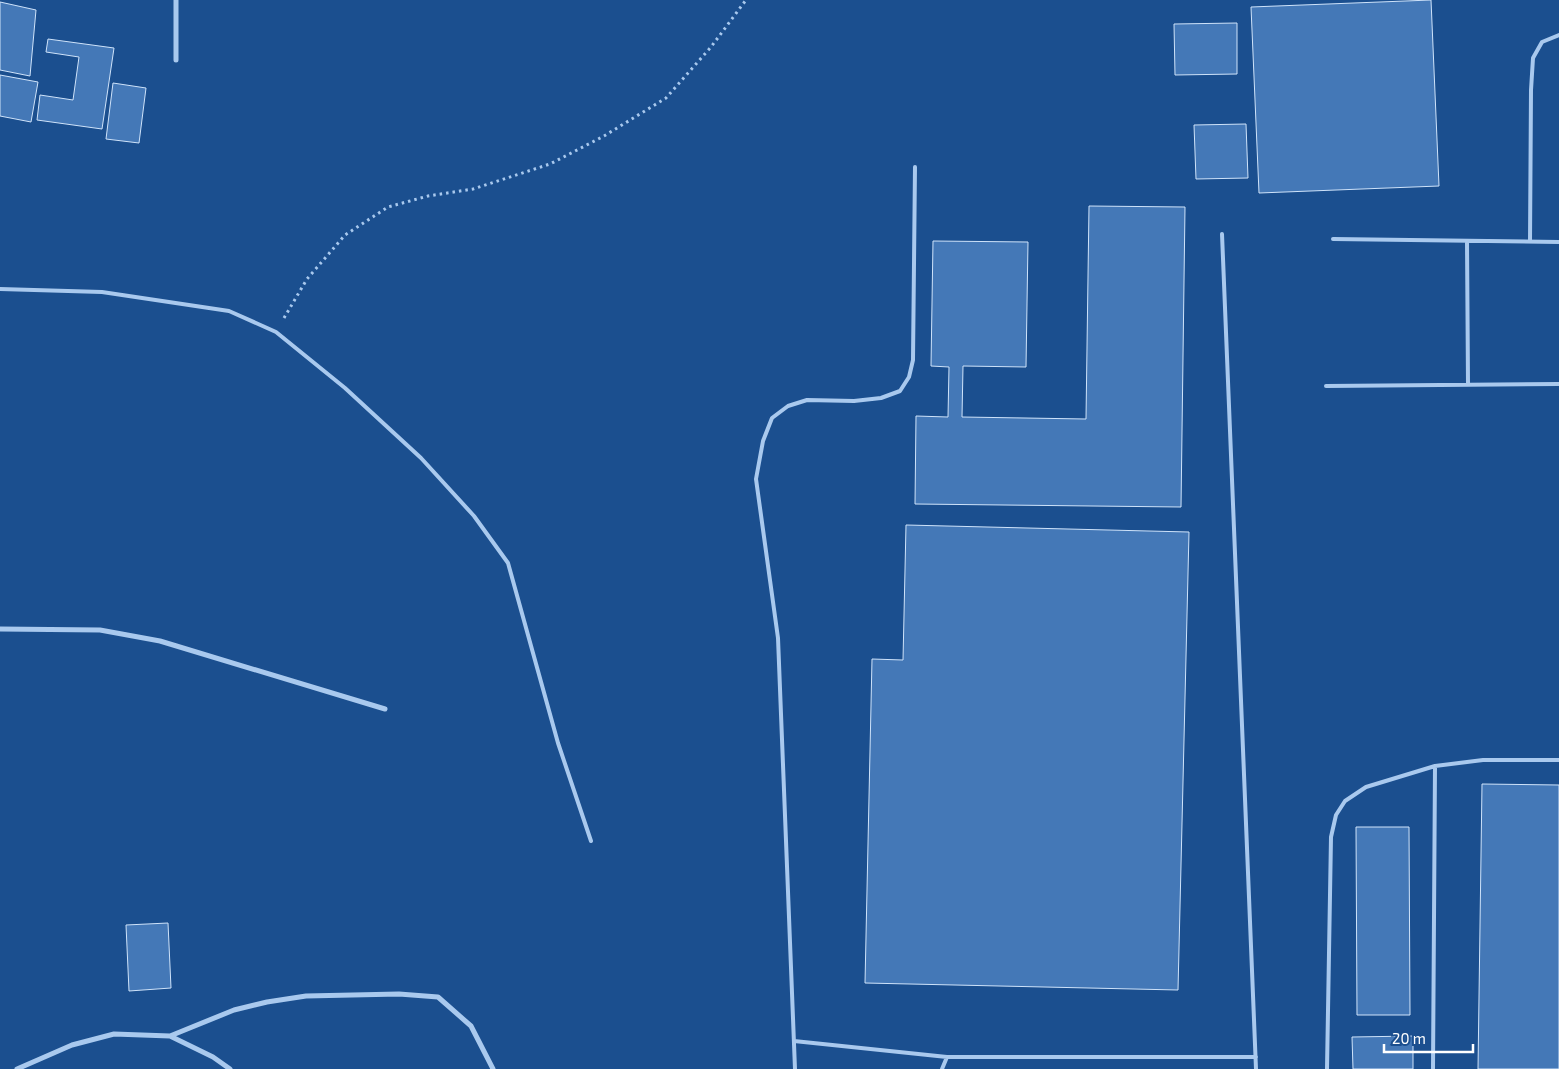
<svg xmlns="http://www.w3.org/2000/svg" width="1559" height="1069" viewBox="0 0 1559 1069" font-family="'Exo 2',sans-serif">
<rect width="100%" height="100%" fill="#1b4f8f"/>
<!-- building -->
<path fill="#4478b7" stroke="#cfe3fa" d="M1431,0L1439,186L1259,193L1251,7Z
M0,2L36,10L30,76L0,70Z
M1237,23V74L1175,75L1174,24Z
M48,39L114,48L102,129L37,120L40,95L73,100L79,57L46,52Z
M0,75L38,82L31,122L0,116Z
M113,83L146,88L139,143L106,139Z
M1246,124L1248,178L1196,179L1194,125Z
M1089,206L1185,207L1181,507L915,504L916,416L948,417L949,367L931,366L933,241L1028,242L1026,367L963,366L962,417L1086,419Z
M906,525L1189,532L1178,990L865,983L872,659L903,660Z
M1482,784L1559,785V1069H1478Z
M1356,827H1409L1410,1015H1357Z
M168,923L171,988L129,991L126,925Z
M1413,1036V1069H1353L1352,1037Z"/>
<g fill="none" stroke-linecap="round" stroke-linejoin="round">
<!-- path -->
<path stroke="#a9c9ee" stroke-width="3" stroke-dasharray="2.5 4" stroke-linecap="butt" d="M284,318L307,279L345,235L388,207L428,196L473,189L550,164L604,136L666,98L711,47L746,0"/>
<!-- service -->
<path stroke="#a9c9ee" stroke-width="4" d="M1222,234L1256,1069
M1333,239L1559,242
M1467,241L1468,384
M1530,241L1531,90L1533,58L1542,42L1559,35
M0,289L102,292L229,311L276,332L345,388L421,458L474,516L508,563L558,743L591,841
M1326,386L1559,384
M794,1041L947,1057H1256
M795,1069L778,638L756,479L763,441L772,418L788,406L807,400L854,401L881,398L900,391L909,377L913,360L915,167
M942,1069L947,1057
M1327,1069L1331,837L1336,815L1345,801L1366,787L1435,766L1483,760H1559
M1433,1069L1435,766"/>
<!-- minor -->
<path stroke="#a9c9ee" stroke-width="5" d="M176,0V60
M0,629L100,630L160,641L385,709
M170,1036L234,1010L267,1002L306,996L399,994L438,997L471,1026L493,1069
M17,1069L72,1045L114,1034L170,1036L213,1057L230,1069"/>
</g>
<!-- scale -->
<path d="M1384 1044v8h89v-8" fill="none" stroke="#ffffff" stroke-width="2.5"/>
<text x="1392" y="1044" font-size="15" fill="#ffffff" stroke="#1b4f8f" stroke-width="4" paint-order="stroke">20 m</text>
</svg>
